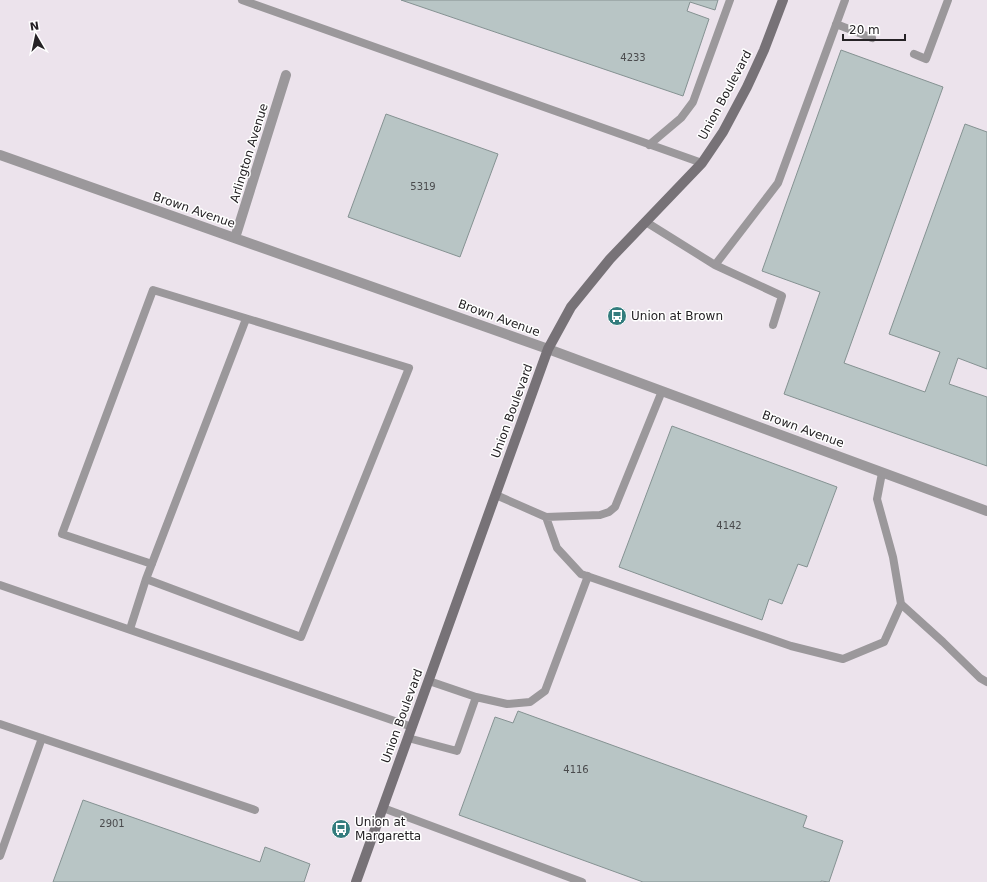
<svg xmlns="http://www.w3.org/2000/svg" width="987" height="882" viewBox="0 0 987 882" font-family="'DejaVu Sans',sans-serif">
<rect width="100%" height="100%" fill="#ece3ec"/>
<!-- building -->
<path fill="#b8c5c5" stroke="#859292" d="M401,0H718L715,10L690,2L687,11L709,19L683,96Z
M841,50L943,87L844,363L925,392L940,352L889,334L965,124L987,132V369L958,358L949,384L987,397V466L784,394L820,292L762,271Z
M386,114L498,154L460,257L348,217Z
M672,426L837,487L807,567L798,564L782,604L769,599L762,620L619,567Z
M518,711L807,816L803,827L843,841L829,882L821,881V882H643L459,815L495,717L513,723Z
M83,800L260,862L265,847L310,864L304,882H53Z"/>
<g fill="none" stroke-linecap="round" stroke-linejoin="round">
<!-- lane -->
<path stroke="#9b989b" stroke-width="8" d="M242,0L702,163
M836,24L872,38
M914,54L926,59L948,0
M649,145L681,118L693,102L730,0
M646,222L715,265L778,183L845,0
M715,265L782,296L773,325
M496,495L546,517L600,515L609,512L615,507L662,391
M546,517L557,548L581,574L791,646L843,659L884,642L901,604L893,557L877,499L882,473
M146,579L301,637L409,368L153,290L62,534L152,564
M0,585L412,727
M901,604L943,642L980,678L987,682
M130,629L146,579L246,319
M476,697L507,704L530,702L545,691L588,576
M0,724L255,810
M408,738L457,751L476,697L429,681
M383,808L582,882
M0,856L42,738"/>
<!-- street -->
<path stroke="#9b989b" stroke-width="10" d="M0,155L548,349L987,511
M235,238L286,75"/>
<!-- secondary -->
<path stroke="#777277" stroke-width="10" d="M356,882L548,349L571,307L610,259L702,163L723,132L747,87L764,50L783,0"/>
</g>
<!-- icons -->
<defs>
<symbol id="bus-disc" viewBox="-11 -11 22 22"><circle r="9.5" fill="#337c7d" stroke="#fff"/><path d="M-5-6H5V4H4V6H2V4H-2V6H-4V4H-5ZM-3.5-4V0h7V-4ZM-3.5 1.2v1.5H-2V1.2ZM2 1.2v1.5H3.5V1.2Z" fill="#fff"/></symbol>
</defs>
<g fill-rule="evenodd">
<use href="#bus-disc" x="606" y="305" width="22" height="22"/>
<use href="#bus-disc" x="330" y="818" width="22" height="22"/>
</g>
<g text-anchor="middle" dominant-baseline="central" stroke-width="3" stroke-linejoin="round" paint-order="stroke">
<!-- number labels -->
<g font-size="10" fill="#4a4b4d">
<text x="633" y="57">4233</text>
<text x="423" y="186">5319</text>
<text x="729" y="525">4142</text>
<text x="576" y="769">4116</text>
<text x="112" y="823">2901</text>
</g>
<!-- street labels -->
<g font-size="12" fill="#252225" stroke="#fff">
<text transform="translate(725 95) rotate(-62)">Union Boulevard</text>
<text transform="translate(249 153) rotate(-73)">Arlington Avenue</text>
<text transform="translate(194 210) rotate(19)">Brown Avenue</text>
<text transform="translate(499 318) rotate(20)">Brown Avenue</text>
<text transform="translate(512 411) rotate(-70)">Union Boulevard</text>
<text transform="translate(803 429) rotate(20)">Brown Avenue</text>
<text transform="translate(402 716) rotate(-70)">Union Boulevard</text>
</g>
<!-- poi labels -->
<g font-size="12" fill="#252225" stroke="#fff" text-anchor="start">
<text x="631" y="316">Union at Brown</text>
<text x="355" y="822">Union at<tspan x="355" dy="14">Margaretta</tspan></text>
</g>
</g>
<!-- north arrow -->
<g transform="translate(36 36) rotate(351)" stroke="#ffffff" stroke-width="3" paint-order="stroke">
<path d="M0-3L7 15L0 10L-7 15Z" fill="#252225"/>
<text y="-6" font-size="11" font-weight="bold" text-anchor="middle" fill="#252225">N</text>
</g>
<!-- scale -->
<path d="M843 34v6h62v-6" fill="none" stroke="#252225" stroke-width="2"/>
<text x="849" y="34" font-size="12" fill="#252225" stroke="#ffffff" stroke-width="3" paint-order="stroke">20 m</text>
</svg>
